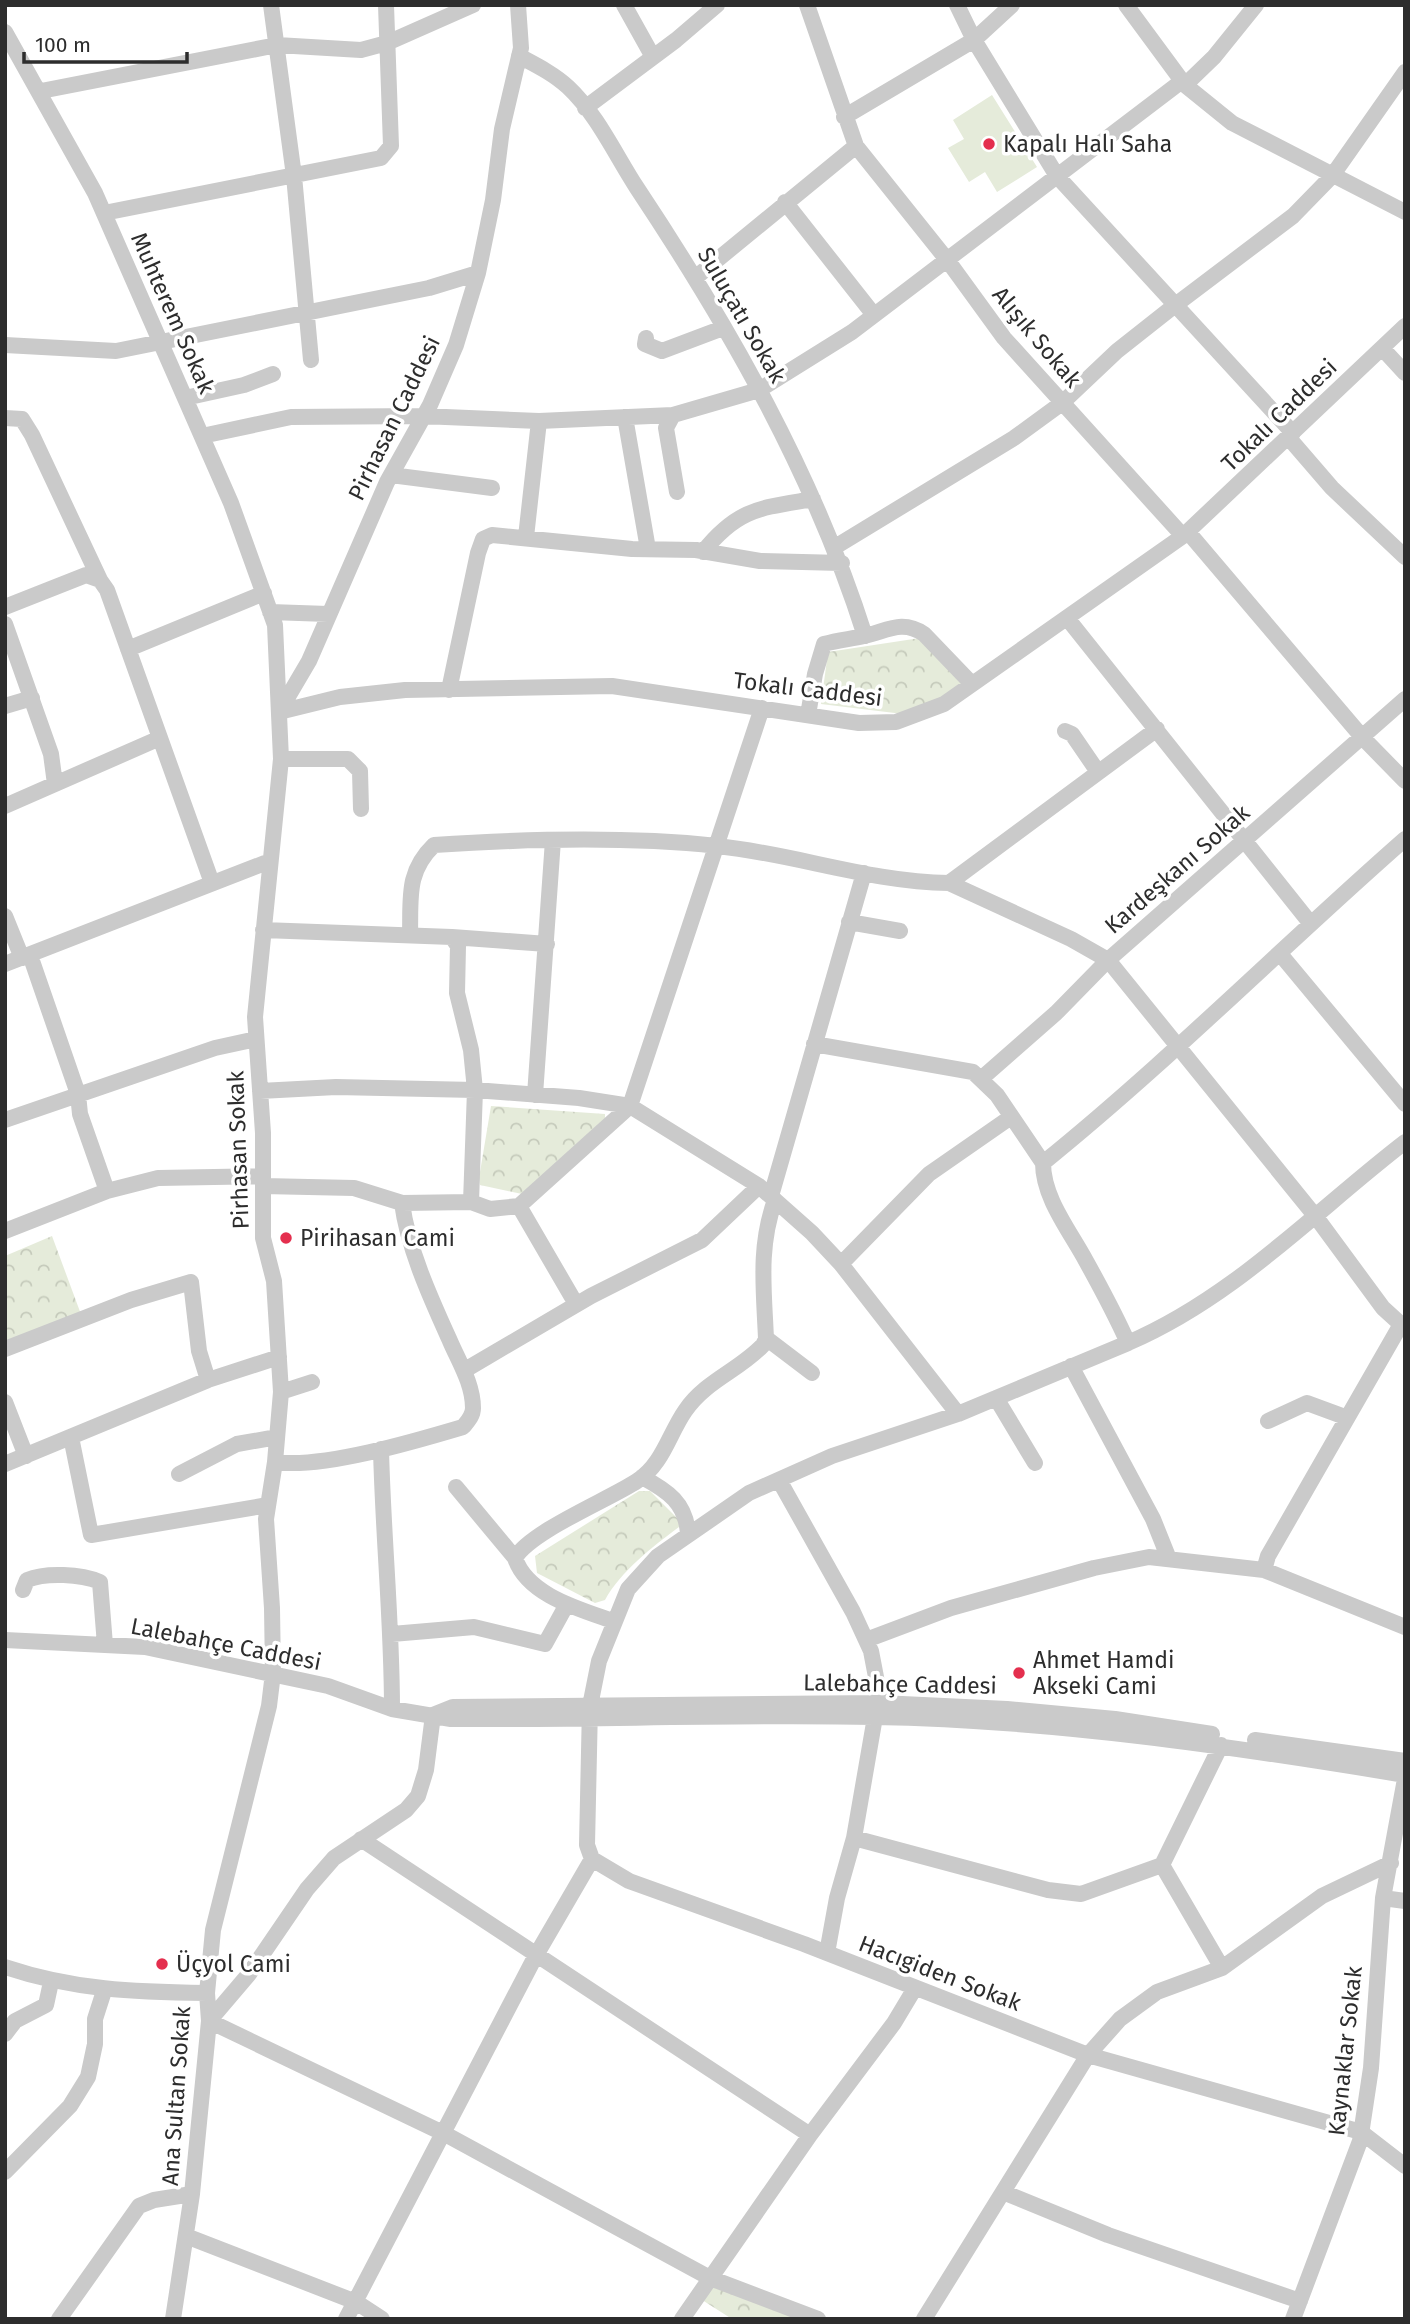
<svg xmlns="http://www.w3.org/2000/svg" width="1410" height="2324" viewBox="0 0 1410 2324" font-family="'Fira Sans',sans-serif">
<defs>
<pattern id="forest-crowns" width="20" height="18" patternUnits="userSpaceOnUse" patternTransform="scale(1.75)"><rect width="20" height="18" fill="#e5ebda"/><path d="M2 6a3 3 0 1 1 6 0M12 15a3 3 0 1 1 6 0" fill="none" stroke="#c5cabb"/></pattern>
</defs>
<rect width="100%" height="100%" fill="#fff"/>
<!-- forest -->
<path fill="url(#forest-crowns)" d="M920,638L962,683L936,701L903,714L821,704L828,652Z
M491,1106L605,1114V1123L522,1194L480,1185L479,1178Z
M52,1236L82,1317L5,1347V1256Z
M639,1491H650L679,1520V1527C652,1547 621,1571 605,1600L595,1603L537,1573L535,1556Z
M708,2285L804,2319H732L699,2298Z"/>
<!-- pitch -->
<path fill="#e5ebda" d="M992,95L1037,167L997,192L985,172L969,182L948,148L964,139L953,120Z"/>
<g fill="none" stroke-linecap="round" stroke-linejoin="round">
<!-- minor -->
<path stroke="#cacaca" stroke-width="16" d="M271,5L294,176L311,360
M624,5L653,57
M807,5L856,146L948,261L1004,338L1183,536
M957,5L974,40L1057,176L1293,433
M1126,5L1185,85L1232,123L1405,212
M5,32L95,193L231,503L275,625L281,759L255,1017L263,1133V1238L274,1281L281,1392L275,1462L266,1519L272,1608L273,1673L269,1706L213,1930L207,1993L209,2021L192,2194L173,2319
M519,56C536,65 554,74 568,87C597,114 616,156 637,188C730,328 814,475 865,636
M1185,85L1214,57L1256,5
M41,91L277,45L361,50L387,43L473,5
M585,108L676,40L717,5
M844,117L974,40L1012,5
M785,202L874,315
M104,213L381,158L391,146L386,5
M695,278L856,146
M646,338L645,344L662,351L723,328
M5,345L116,351L429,288L478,273
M1382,348L1405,373
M185,398L244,385L273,374
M625,417L648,549
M5,418L22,419L32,435L100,580
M202,436L291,417L422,416L539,421
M1288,437L1332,488L1405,557
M391,475L492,488
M677,492L666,428L673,415L759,390L852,332L1182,81
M1188,532L1363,738L1405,781
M526,537L539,421L673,415
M835,547L1014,438L1062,403L1117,351L1174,306L1293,216L1332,176L1405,72
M703,552C738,508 761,508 813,499
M5,607L86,575L100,580L107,590L212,883
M270,612L328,614
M1067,618L1311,924
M5,624L51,754L55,784
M128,649L264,593
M449,690L478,553L483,539L492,535L632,549L696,550L760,561L842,563
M5,706L32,698
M279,712L340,697L405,690L612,686L859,723L896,722L944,704L1183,536L1405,326
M279,712L309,661L387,482L430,405L456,345L478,273L493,200L502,129L521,48L518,5
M808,715L815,674L824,644C838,640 851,639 864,636C887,631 902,619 924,634L972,684
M1065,731L1072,734L1098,772
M281,759H348L360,771L361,809
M5,806L160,738
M1405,839C1283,946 1169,1061 1043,1163C1043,1198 1070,1231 1086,1261C1101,1288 1115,1314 1128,1343C1235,1297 1314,1212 1405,1142
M949,883L1071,939L1108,960L1316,1217L1383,1308L1405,1328
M5,916L22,958
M849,922L900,931
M263,930L452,937L458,946L457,993L471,1050L475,1090L471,1202
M410,934C411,898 406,872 434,845C525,839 625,836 717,846C795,854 870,882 949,883L1157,729
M452,937L547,944
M30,955L78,1094L80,1114L107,1191
M1281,955L1405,1104
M5,964L270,861
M814,1044L973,1072L997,1095L1043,1163
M982,1078L1056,1013L1108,960L1405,699
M260,1091L336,1087L475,1090L579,1098L630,1106L759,1186L812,1233L841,1264L958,1414
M535,1095L553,840
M5,1120L215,1048L256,1039
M263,1186L354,1188L402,1203L471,1202L490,1209L519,1206L630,1106L762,708
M771,1196L864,873
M519,1206L576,1304
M5,1231L107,1191L158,1178L263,1176
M841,1264L929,1174L1011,1117
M766,1338L812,1373
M1128,1343L958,1414L832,1456L749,1493L658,1556L628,1589L599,1661L590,1706L587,1845L592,1859L629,1881L804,1944L1088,2055L1361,2132L1405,2166
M5,1349L131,1300L191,1282L199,1351L208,1380
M1071,1366L1153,1519L1169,1559
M465,1370L591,1296L702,1240L759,1186
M281,1392L312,1382
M996,1398L1035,1463
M5,1402L26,1456
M1268,1421L1307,1403L1345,1417
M71,1437L91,1535L268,1505
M381,1449C383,1536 392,1622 392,1709
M275,1462C322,1469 416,1441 463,1427C468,1421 473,1416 473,1408C473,1384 459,1362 450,1341C431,1299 408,1249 402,1203
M5,1464L208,1380L279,1357
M179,1474L237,1444L277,1437
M642,1477C668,1491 686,1503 688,1534
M779,1480L853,1612L871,1651L881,1703
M456,1487L515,1558
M1264,1570L1405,1627
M23,1590L27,1580C46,1572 81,1574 100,1582L105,1645
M613,1621C579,1609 527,1595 515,1558C531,1531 610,1499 637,1481C663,1464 669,1434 685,1411C705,1381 740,1370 763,1345L766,1339C764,1289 758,1248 775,1200
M392,1634L474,1627L545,1644L567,1604
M5,1640L145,1647L328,1686L392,1709L451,1719C592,1720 733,1714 874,1717C1053,1720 1229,1746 1405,1775
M866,1640L951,1608L1094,1568L1149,1557L1264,1570L1268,1556L1400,1326
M433,1715L426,1770L418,1796L406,1810L334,1858L307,1889L249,1974L209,2021L445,2134L710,2278L818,2319
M433,1715L453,1707L881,1703L1007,1709L1115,1719L1212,1734
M1255,1740L1405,1761
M854,1838L1048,1890L1081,1894L1162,1865L1222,1968
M361,1839L810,2135L682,2319
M1162,1865L1221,1745
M1383,1898L1405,1901
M827,1953L837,1898L854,1838L875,1717
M5,1967C74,1990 134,1992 207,1993
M5,2034L15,2021L46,2005L51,1982
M810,2135L894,2023L915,1988
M5,2172L70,2106L88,2077L95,2044V2019L104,1991
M1003,2192L1108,2235L1300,2301
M186,2236L356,2302L382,2319
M59,2319L139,2206L154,2200L192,2194
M346,2319L535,1957L592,1859
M924,2319L1088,2055L1120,2019L1157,1992L1222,1968L1322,1896L1391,1863
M1293,2319L1360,2141L1371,2068L1383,1898L1405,1779"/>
</g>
<!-- markers -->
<g fill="#e42f4e" stroke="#fff" stroke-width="2.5">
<circle cx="989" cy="144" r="7"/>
<circle cx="286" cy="1238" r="7"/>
<circle cx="1019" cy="1673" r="7"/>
<circle cx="162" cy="1964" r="7"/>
</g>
<g text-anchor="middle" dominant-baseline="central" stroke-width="7" stroke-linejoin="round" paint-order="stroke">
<!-- poi labels -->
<g font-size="23" fill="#2d2d2d" stroke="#fff" text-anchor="start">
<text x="1003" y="144">Kapalı Halı Saha</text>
<text x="300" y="1238">Pirihasan Cami</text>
<text x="1033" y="1660">Ahmet Hamdi<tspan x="1033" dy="26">Akseki Cami</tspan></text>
<text x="176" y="1964">Üçyol Cami</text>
</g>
<!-- street labels -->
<g font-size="23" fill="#2d2d2d" stroke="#fff">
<text transform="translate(173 313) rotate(66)">Muhterem Sokak</text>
<text transform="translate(742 315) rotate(60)">Suluçatı Sokak</text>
<text transform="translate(1037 337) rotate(50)">Alışık Sokak</text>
<text transform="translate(1279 415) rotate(-44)">Tokalı Caddesi</text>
<text transform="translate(394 418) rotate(-64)">Pirhasan Caddesi</text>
<text transform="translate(808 689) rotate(7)">Tokalı Caddesi</text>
<text transform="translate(1177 869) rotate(-41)">Kardeşkanı Sokak</text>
<text transform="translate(238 1150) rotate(-92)">Pirhasan Sokak</text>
<text transform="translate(226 1644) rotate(11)">Lalebahçe Caddesi</text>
<text transform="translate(900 1684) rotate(1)">Lalebahçe Caddesi</text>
<text transform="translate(940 1973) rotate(21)">Hacıgiden Sokak</text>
<text transform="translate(1345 2051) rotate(-84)">Kaynaklar Sokak</text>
<text transform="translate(176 2096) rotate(-86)">Ana Sultan Sokak</text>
</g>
</g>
<!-- border -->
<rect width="1410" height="2324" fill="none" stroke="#2d2d2d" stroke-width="14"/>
<!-- scale -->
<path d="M24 52v10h163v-10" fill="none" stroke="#2d2d2d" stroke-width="3.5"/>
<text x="35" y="52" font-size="21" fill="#2d2d2d" stroke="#ffffff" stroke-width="5" paint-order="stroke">100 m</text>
</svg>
